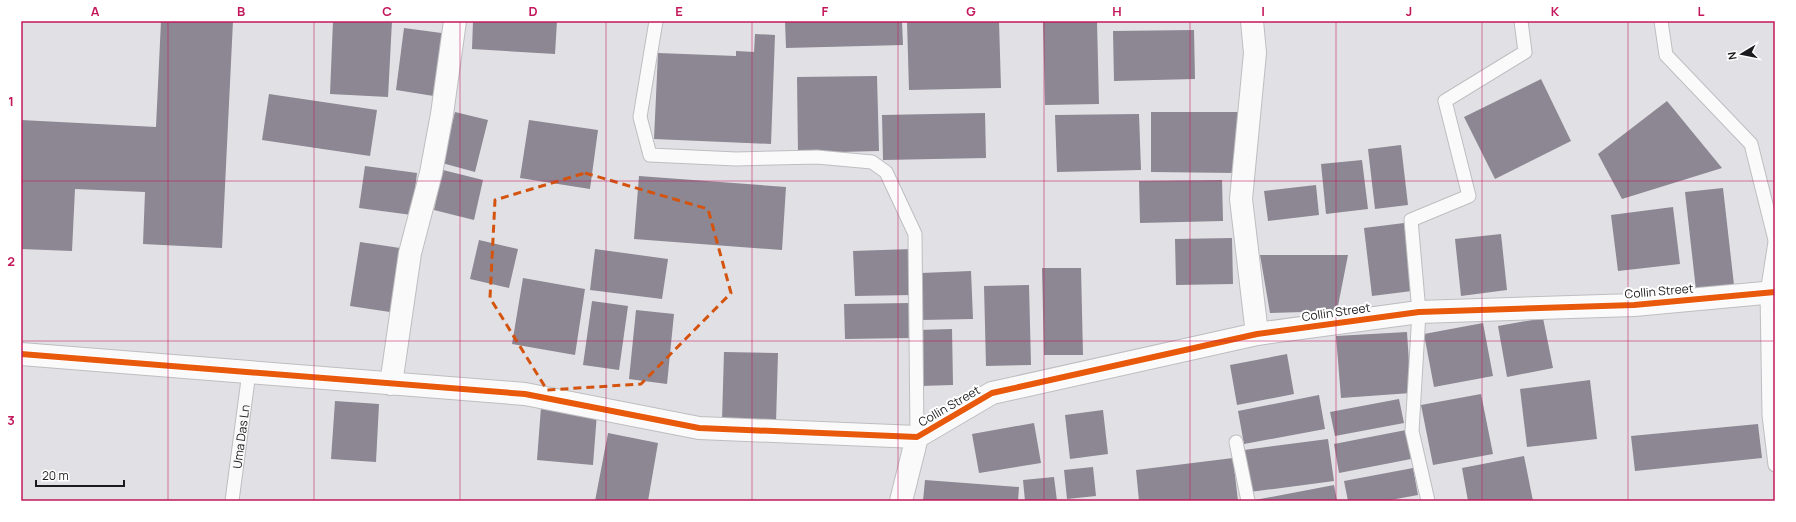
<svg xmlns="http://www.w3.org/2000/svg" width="1796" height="522" viewBox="0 0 1796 522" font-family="Manrope,sans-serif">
<rect width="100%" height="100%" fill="#e1e1e5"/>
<!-- building -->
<path fill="#8c8792" d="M161,21H233L222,248L143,244L145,192L75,189L72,251L21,249V120L156,127Z
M333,21H392L388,97L330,94Z
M473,21H557L555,54L472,49Z
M785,21H902L903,45L786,48Z
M907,21H999L1001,88L909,90Z
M1043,21H1097L1099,104L1045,105Z
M404,28L449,34L440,97L396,90Z
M1194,30L1195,79L1114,81L1113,31Z
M755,34L775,35L771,144L654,139L658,53L736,56V51L754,52Z
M877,76L879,151L798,153L797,77Z
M1541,79L1571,141L1495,179L1464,117Z
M269,94L377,110L370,156L262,140Z
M1667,101L1722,168L1622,199L1598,154Z
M455,112L488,120L475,172L442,163Z
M1151,112H1239L1238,173L1151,172Z
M985,113L986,158L883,160L882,115Z
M1139,114L1141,170L1057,172L1055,115Z
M529,120L598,130L590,189L520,178Z
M1401,145L1408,205L1375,209L1368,149Z
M1362,160L1368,209L1326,214L1321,164Z
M365,166L417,173L412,215L359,208Z
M443,170L483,180L474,220L434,210Z
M639,176L786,187L782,250L634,239Z
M1222,180L1223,221L1140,223L1139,181Z
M1316,185L1319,215L1268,221L1264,191Z
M1723,188L1734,285L1696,290L1685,192Z
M1673,207L1680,264L1618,271L1611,215Z
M1404,223L1412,291L1372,296L1364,228Z
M1501,234L1507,290L1461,296L1455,239Z
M1232,238L1233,284L1176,285L1175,239Z
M479,240L518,249L509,288L470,279Z
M360,242L400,248L390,312L350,306Z
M595,249L668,259L662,299L590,290Z
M912,249L913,295L855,296L853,251Z
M1260,255H1348L1337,311L1270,313Z
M1042,268H1081L1083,355H1044Z
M971,271L973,319L922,320L921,273Z
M523,278L585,289L575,355L512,344Z
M1029,285L1031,365L986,366L984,286Z
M592,301L628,306L619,370L583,365Z
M910,303L911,338L845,339L844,304Z
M636,310L674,314L667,384L629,379Z
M1543,318L1553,368L1507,377L1498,326Z
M1483,323L1493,376L1434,387L1424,334Z
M952,329L953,385L919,386L917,330Z
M1407,332L1411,393L1341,398L1336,336Z
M724,352L778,353L776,423L722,421Z
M1287,354L1294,394L1237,405L1230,365Z
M1590,380L1597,439L1527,447L1520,389Z
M1481,394L1493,454L1433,465L1421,405Z
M1319,395L1325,429L1244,444L1238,411Z
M1399,399L1404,423L1335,436L1330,412Z
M335,401L379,404L376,462L331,459Z
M541,407L597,413L593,465L537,460Z
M1103,410L1108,454L1070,459L1065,415Z
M1034,423L1041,463L979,473L972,434Z
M1758,424L1762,458L1635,471L1631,436Z
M1406,430L1411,459L1339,473L1334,444Z
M608,433L658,443L648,501H595Z
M1328,439L1334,481L1250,492L1244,450Z
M1524,456L1533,501H1468L1462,468Z
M1233,458L1238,501H1139L1136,470Z
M1093,467L1096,496L1067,499L1064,470Z
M1413,468L1418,495L1385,501H1348L1344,481Z
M1054,477L1057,501H1025L1023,480Z
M925,480L1019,487L1018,501H923Z
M1334,485L1337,501H1255V500Z"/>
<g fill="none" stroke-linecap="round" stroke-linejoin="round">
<defs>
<g id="lane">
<path d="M656,21L640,117L650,155L736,159L817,157L872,162L886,172L915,234L917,437"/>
<path d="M1661,21L1666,55L1751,144L1775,240"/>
<path d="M1775,242L1767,293L1769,415L1775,465"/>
<path d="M1236,442L1248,501"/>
<path id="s1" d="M232,501L249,372"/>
<path d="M1428,501L1412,431L1419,312L1411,220L1469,196L1445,101L1525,52L1521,21"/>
</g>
<path id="street" d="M1252,21L1255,53L1241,199L1257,334
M21,354L525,394L699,428L917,437
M391,384L410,253L431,173L442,114L455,21
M917,437L992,393L1257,334L1419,312L1634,305L1775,292
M901,501L917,437"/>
</defs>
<!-- lane casing -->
<use href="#lane" stroke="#bebec1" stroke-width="15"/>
<!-- street casing -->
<use href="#street" stroke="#bebec1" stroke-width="24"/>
<!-- lane -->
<use href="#lane" stroke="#fafafb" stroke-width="13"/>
<!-- street -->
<use href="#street" stroke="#fafafb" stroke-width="22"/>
<defs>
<path id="cycleway" d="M21,354L525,394L699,428L917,437L992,393L1257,334L1419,312L1634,305L1775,292"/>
</defs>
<!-- cycleway casing -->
<use href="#cycleway" stroke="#fff" stroke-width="8"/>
<!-- cycleway -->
<use href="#cycleway" stroke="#e8590c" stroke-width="6"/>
</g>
<!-- marked area -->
<path fill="none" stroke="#d4530e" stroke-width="3" stroke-dasharray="8 5" stroke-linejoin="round" d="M585,173L708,209L731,293L641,384L547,390L490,298L495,200Z"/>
<!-- grid -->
<path fill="none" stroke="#c2185b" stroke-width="1" stroke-opacity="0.55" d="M168,21V501M314,21V501M460,21V501M606,21V501M752,21V501M898,21V501M1044,21V501M1190,21V501M1336,21V501M1482,21V501M1628,21V501M21,181H1775M21,341H1775"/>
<g text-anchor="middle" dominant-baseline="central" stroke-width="4" stroke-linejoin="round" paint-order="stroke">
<!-- street labels -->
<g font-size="12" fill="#1c1c1e" stroke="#fff">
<text transform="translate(1659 291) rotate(-5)">Collin Street</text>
<text transform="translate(1336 312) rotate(-8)">Collin Street</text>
<text transform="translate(949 406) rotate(-30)">Collin Street</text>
<text stroke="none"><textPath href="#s1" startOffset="65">Uma Das Ln</textPath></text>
</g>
</g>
<!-- border -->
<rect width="1796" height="522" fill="none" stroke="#ffffff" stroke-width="44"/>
<!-- north arrow -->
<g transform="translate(1742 54) rotate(260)" stroke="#ffffff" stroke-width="3" paint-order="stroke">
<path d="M0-3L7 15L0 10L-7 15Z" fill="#1c1c1e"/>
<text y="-6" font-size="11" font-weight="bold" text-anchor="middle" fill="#1c1c1e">N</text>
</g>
<!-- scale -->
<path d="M36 480v6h88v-6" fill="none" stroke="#1c1c1e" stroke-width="2"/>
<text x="42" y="480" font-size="12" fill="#1c1c1e" stroke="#ffffff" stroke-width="3" paint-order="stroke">20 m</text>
<rect x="22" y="22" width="1752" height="478" fill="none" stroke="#c2185b" stroke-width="1.5"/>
<g font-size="13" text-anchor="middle" font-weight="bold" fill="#c2185b">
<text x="95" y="16">A</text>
<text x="241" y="16">B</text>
<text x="387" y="16">C</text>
<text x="533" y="16">D</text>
<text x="679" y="16">E</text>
<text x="825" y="16">F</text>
<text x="971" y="16">G</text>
<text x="1117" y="16">H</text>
<text x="1263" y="16">I</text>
<text x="1409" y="16">J</text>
<text x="1555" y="16">K</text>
<text x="1701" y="16">L</text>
<text x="11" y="106">1</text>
<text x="11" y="266">2</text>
<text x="11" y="425">3</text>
</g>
</svg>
